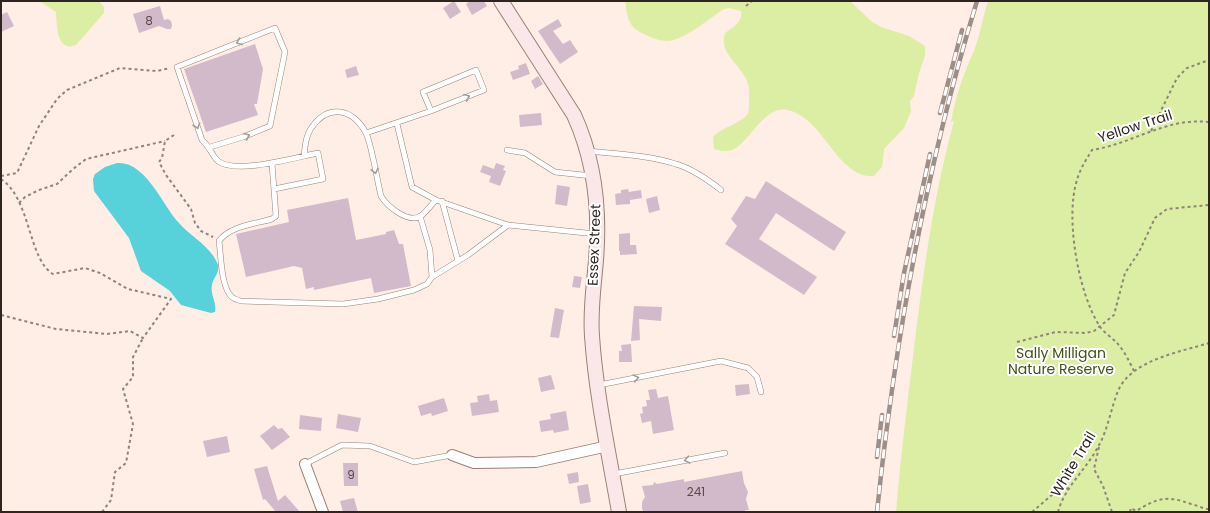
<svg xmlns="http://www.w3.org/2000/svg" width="1210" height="513" viewBox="0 0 1210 513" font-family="Poppins,sans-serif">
<rect width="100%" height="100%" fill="#ffeee6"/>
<!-- green -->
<path fill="#dceea3" d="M39,1H99L104,7V13L76,45C56,53 57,24 56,12Z
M625,1H850L871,21L881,27L909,36L925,46V56L919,73L914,96L910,101L911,111L904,128L884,149L882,167L874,176C837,179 824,117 787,110C764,105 748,145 732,150C726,152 720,151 714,149L713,137C722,127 740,124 747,115C749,112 749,107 749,103C749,97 750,90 748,84C743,65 718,55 725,33C733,27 743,22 741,11L729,8L724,9C710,18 683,41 667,41C660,41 653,38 646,35C628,27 628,20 625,1Z
M988,1H1209V512H896C901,451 909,391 916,331C925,260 935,190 954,121L951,122C955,100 961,80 970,60C979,42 982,20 988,1Z"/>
<!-- water -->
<path fill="#57d1da" d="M117,163C146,161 162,205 179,223C191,237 211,246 218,265C220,273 213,278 212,285C210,295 217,302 215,312L211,313L181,305L170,291L141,271L129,238L94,191L93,179L95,174L105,167Z"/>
<!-- building -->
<path fill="#d3baca" d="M454,1L461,12L450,19L443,8Z
M470,1H484L487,6L472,15L466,4Z
M160,6L164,20L168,19L171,21L172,25L171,29H167L159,26L139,33L133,14Z
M7,12L14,26L1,32V15Z
M558,19L562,26L553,31L563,44L570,40L578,52L560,64L538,31Z
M255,44L263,69L257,104H254L258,115L206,132L184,69Z
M526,63L530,74L513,80L510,72L519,69L518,66Z
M356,66L359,75L347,78L345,70Z
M538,76L543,84L535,89L531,81Z
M541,113L542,125L520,127L519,115Z
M496,163L505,166L503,170L506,171L500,186L489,182L491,176L480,172L483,165L494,169Z
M766,181L846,232L834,251L776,213L759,239L817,277L804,295L725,244L737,226L731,219L746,196L755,199Z
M557,185L570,187L567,206L555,204Z
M628,189L629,192L641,190L642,198L630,200V204L616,205L615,194L621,193V190Z
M657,196L660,210L649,213L646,199Z
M348,198L356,240L386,234V232L394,230L399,244H403L411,286L374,293L371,278L314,290V287L306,289L302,268L294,266L246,277L236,234L289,222L287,210Z
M630,233V245H636L637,254L620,255V251H619V234Z
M574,276L582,277L580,288L572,287Z
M634,306L662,307L661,321L639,319L640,340L631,341Z
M555,308L564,310L559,338L550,337Z
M631,344L632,362H619V351H622L621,345Z
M551,375L555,389L541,392L538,378Z
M749,384L750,394L736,396L735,385Z
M656,389L658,398L668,396L674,430L653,434L651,421L642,423L640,414L643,413L642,407L647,406L646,400H650L648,390Z
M489,394L490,401L497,400L499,412L472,416L470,403L478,402L477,396Z
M444,398L448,411L432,416L431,413L421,416L418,406Z
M566,411L569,430L554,433L553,430L541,432L539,421L551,419L550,414Z
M338,414L361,418L358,432L336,428Z
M300,415L322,418L321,431L299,429Z
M274,425L278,429L282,428L290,437L272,450L260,436Z
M227,436L230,452L207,457L203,441Z
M343,463H358V486H344Z
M267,466L278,501L285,495L300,512H276L265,499L263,500L254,469Z
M742,471L744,483L748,492L746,499L749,510H745L746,512H644L642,509V502L645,497L642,486L653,485L654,482L657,484L684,479V482Z
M578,472L579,482L569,484L567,474Z
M588,484L591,502L580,504L577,486Z
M354,498L358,512H343L340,501Z"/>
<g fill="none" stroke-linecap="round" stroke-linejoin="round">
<defs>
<path id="lane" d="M397,124L412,187L436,200L508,225L596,234
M366,133L431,111L484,90L476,70L423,92L431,111
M210,147L243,137L270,126L285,52L275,28L177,67L202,140C210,147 213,157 218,161C236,175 297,157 318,153L323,179L274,189
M507,150L525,153L555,172L592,176
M588,151C617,154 648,155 676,164C693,169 707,179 721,190
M304,156C305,146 306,135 312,127C329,103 353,109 366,133C372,146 377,180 381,196C387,206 408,224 421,216C426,212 432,204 436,200
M272,164L276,216L272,219C255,224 230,226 219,241C221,255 221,288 232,297C234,299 238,300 241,301L343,304L378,299L414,290L427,284L432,277L468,255L508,225
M442,201L458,261
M420,216L430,250L432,277
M599,385L721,361L748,368L757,377L761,392
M305,464L342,445L370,446L414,462L452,455
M614,474L725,453"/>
<path id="street" d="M452,455L474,463L536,462L608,446
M305,464L323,512"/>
<path id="secondary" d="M501,1L574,115C595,161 600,211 596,260C594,285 590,310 592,336C596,395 609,454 619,512"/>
</defs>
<!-- lane casing -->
<use href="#lane" stroke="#998075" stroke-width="6"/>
<!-- street casing -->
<use href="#street" stroke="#998075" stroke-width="12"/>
<!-- secondary casing -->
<use href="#secondary" stroke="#998075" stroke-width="16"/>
<!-- path -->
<path stroke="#90837c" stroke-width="2" stroke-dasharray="3 3" stroke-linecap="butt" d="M746,6L752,1
M1151,131L1177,78L1187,68L1209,60
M174,135L165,141L162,158L159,162L166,175L191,209L195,223L201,231L213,237
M1,176L17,173L39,126L57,99L67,90L120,68L157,71L170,68
M1,179C31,199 28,259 53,274L85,268L100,273L128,289L171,299L143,338L130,331L107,334L56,329L1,315
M19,203L25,197L39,190L57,184L73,169L86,159L165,141
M1017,342L1056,332L1086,333L1094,331L1114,315L1125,273L1139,252L1155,218L1167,209L1209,205
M1134,371C1129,361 1124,350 1116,342C1111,337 1103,332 1099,325C1078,292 1065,217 1077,180C1080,169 1086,160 1092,150C1132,144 1167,117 1209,122
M1099,447L1094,469L1103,486L1112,512
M102,512L111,500L115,472L126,463L133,424L123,389L133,377V357L143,338
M1032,512L1053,494L1069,488
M1058,512C1065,486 1087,469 1099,445C1108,429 1111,408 1118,391C1131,360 1180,352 1209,343
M1130,512L1131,508L1136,511C1158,498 1166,495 1191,504C1197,505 1203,509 1209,509"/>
<!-- lane -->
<use href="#lane" stroke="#fff" stroke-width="5"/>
<!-- street -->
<use href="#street" stroke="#fff" stroke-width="10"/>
<!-- secondary -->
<use href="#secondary" stroke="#fae8e8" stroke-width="14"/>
<defs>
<path id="rail" d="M940,113L962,30
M894,336L904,273L930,154
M877,457L882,415
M877,512C895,339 926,167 977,1"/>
</defs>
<!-- rail casing -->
<use href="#rail" stroke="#9c8e88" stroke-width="4.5"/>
<!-- rail -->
<use href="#rail" stroke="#fff" stroke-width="3" stroke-dasharray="9" stroke-linecap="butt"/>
</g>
<!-- one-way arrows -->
<defs><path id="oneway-chevron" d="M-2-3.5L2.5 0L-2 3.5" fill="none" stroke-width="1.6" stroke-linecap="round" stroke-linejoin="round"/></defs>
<g stroke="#a19d9b">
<use href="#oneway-chevron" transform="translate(239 42) rotate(159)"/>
<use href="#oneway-chevron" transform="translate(467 97) rotate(-22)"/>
<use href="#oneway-chevron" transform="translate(197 126) rotate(71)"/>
<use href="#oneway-chevron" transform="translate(247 136) rotate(-22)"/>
<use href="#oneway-chevron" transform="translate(375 171) rotate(77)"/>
<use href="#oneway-chevron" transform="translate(636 378) rotate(-11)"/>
<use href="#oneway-chevron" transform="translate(687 460) rotate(169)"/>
</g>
<g text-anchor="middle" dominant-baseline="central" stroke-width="4" stroke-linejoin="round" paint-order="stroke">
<!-- number labels -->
<g font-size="12" fill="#584a4a">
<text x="149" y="20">8</text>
<text x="351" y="474">9</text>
<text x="696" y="491">241</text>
</g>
<!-- street labels -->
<g font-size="14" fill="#2f2520" stroke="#fff">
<text transform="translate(1135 126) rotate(-18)">Yellow Trail</text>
<text transform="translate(594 245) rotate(-88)">Essex Street</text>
<text transform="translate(1073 464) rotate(-59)">White Trail</text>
</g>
<!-- park labels -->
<g font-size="14" fill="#455015" stroke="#fff">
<text x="1061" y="353">Sally Milligan<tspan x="1061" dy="16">Nature Reserve</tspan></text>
</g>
</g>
<!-- border -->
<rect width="1210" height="513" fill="none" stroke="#2f2520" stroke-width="4"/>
</svg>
